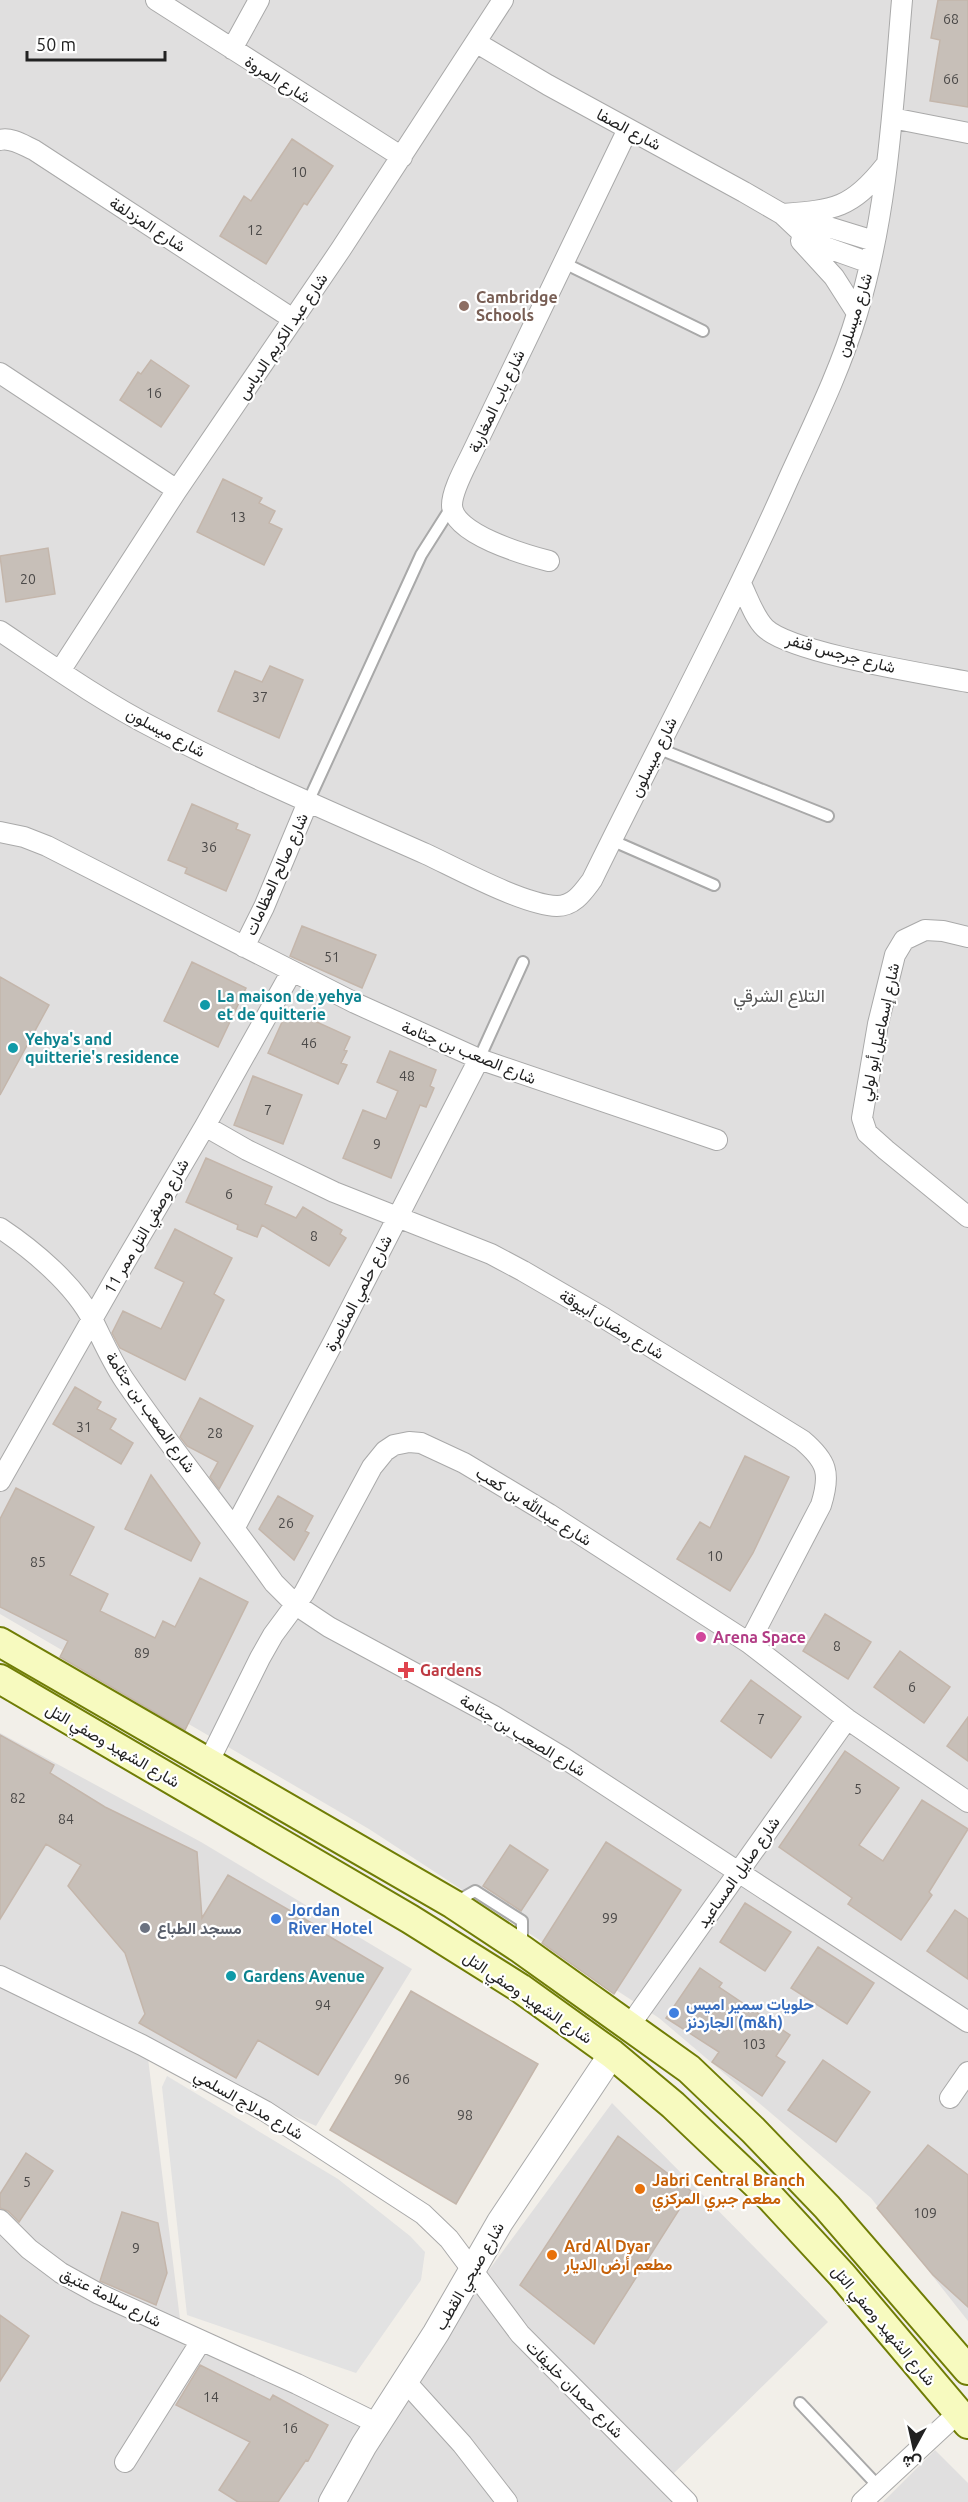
<svg xmlns="http://www.w3.org/2000/svg" width="968" height="2502" viewBox="0 0 968 2502" font-family="Ubuntu,Vazirmatn,sans-serif">
<rect width="100%" height="100%" fill="#f2efe9"/>
<!-- residential -->
<path fill="#e0dfdf" d="M0,0H968V2321L871,2198L659,2018L369,1829L0,1614Z
M0,1733L201,1842L412,1969L316,2126L147,2050L183,2344L377,2422L612,2103L828,2322L668,2479L692,2502H0Z
M935,2450L968,2483V2502H883Z"/>
<!-- parking -->
<path fill="#e2e2e2" d="M167,2076L338,2179L410,2236L425,2252L421,2280L356,2373L187,2315L162,2087Z"/>
<!-- building -->
<path fill="#c7bfb8" stroke="#c4b6ab" stroke-width="1.5" d="M938,0H968V107L930,101L940,40L931,38Z
M292,139L333,166L307,205L304,203L266,264L220,236L244,196L251,201Z
M151,360L189,386L161,427L120,400L138,372L141,374Z
M223,479L262,498L259,503L275,511L269,523L282,529L264,565L197,532Z
M48,548L55,594L6,602L0,556Z
M270,666L303,680L279,738L218,711L235,671L262,682Z
M192,804L238,824L236,829L250,835L226,891L185,873L187,868L168,860Z
M302,926L376,955L362,988L290,956Z
M192,962L246,988L218,1047L164,1021Z
M0,977L49,1005L0,1095Z
M288,1009L350,1037L344,1050L347,1051L341,1063L347,1065L338,1084L268,1053Z
M390,1051L436,1070L430,1086L434,1088L426,1107L420,1105L391,1178L343,1158L363,1110L386,1119L398,1091L377,1082Z
M253,1076L302,1095L283,1144L234,1125Z
M206,1158L272,1187L265,1204L296,1218L303,1207L342,1230L340,1234L346,1238L329,1266L262,1225L257,1237L237,1229L238,1225L186,1202Z
M175,1229L232,1258L214,1294L224,1300L185,1380L120,1348L112,1333L123,1311L161,1329L184,1282L155,1268Z
M75,1387L101,1402L97,1409L116,1419L110,1429L133,1443L121,1464L53,1424Z
M200,1398L253,1426L219,1489L210,1477L218,1462L187,1446L180,1437Z
M745,1456L789,1477L753,1553L730,1591L677,1559L700,1522L710,1528Z
M151,1475L200,1543L191,1561L125,1529Z
M16,1488L94,1527L70,1575L108,1594L100,1611L155,1638L163,1621L175,1627L200,1578L248,1602L185,1730L60,1657L68,1641L0,1607V1519Z
M278,1496L313,1516L305,1531L309,1533L294,1560L259,1529Z
M825,1614L871,1642L848,1679L803,1651Z
M900,1651L950,1687L924,1723L874,1687Z
M751,1680L801,1717L771,1758L721,1721Z
M968,1717V1761L947,1746Z
M0,1735L54,1765L50,1773L105,1807L197,1852L202,1918L228,1875L322,1929L320,1931L383,1968L318,2075L258,2040L236,2078L139,2023L145,2014L125,1953L68,1886L81,1865L46,1844L0,1919Z
M845,1751L899,1788L859,1845L883,1861L922,1800L968,1829L929,1892L932,1895L901,1940L848,1904L852,1898L779,1847Z
M606,1842L681,1890L614,1994L542,1943Z
M510,1845L548,1870L521,1911L483,1886Z
M745,1903L791,1932L765,1971L720,1942Z
M955,1910L968,1919V1979L927,1951Z
M818,1947L874,1983L847,2024L791,1988Z
M700,1968L722,1983L719,1987L790,2035L776,2056L785,2062L762,2096L712,2062L719,2052L666,2018Z
M411,1991L538,2064L456,2204L330,2130Z
M823,2060L870,2092L836,2142L788,2110Z
M618,2136L691,2191L594,2344L520,2285Z
M928,2145L968,2175V2307L933,2275L877,2208Z
M26,2153L53,2171L19,2222L8,2211L0,2208V2194Z
M122,2212L158,2223L167,2273L156,2305L100,2281Z
M0,2315L29,2336L0,2381Z
M200,2365L270,2400L273,2395L328,2425L308,2461L306,2460L278,2502H238L219,2490L250,2442L176,2405Z"/>
<g fill="none" stroke-linecap="round" stroke-linejoin="round">
<defs>
<path id="service" d="M562,262L703,331
M657,748L828,816
M308,802L421,555L452,506
M611,840L714,885
M479,1059L523,962
M454,1903L475,1891L522,1921V1946
M800,2403L879,2487"/>
<path id="minor" d="M156,0L402,157
M477,43L548,85L744,192L782,214L800,231L825,247L870,263
M232,49L259,0
M892,118L968,133
M0,140C11,137 23,145 34,150L293,319
M782,214C834,210 851,209 885,166
M796,217L874,241
M801,241L834,277L857,313
M0,373L177,490
M549,561C526,555 452,534 452,505C452,490 466,466 472,453L628,129
M741,584C748,598 754,617 765,628C791,653 927,674 968,682
M0,631C52,666 103,702 158,730C246,776 336,814 426,854C458,869 524,905 557,906C574,906 583,892 592,880C657,747 728,616 788,480C813,425 840,371 857,314C888,212 893,105 902,0
M60,671L177,490L341,249L503,0
M0,832L24,837L47,846L355,1003L479,1059L717,1140
M968,937L943,931L925,930L904,940L895,955L878,1024L862,1118L867,1133L886,1150L968,1217
M244,947L264,907L308,802
M205,1126L247,1150L334,1192L491,1254L523,1271L604,1318L802,1440C827,1461 831,1473 821,1505L749,1643
M0,1228C33,1250 75,1285 93,1321C103,1341 112,1362 125,1381C172,1450 226,1515 274,1583L296,1605L329,1627L494,1716L564,1758L968,2022
M0,1481L115,1279L205,1126L292,971
M235,1527L335,1339L479,1059
M209,1761L260,1658L273,1635L304,1593L372,1467L385,1451L394,1445L409,1442L421,1443L464,1463L549,1514L749,1643L847,1719L968,1802
M0,1976L142,2045L265,2111L423,2214L449,2239L520,2334L687,2502
M630,2025L847,1719
M950,2098L968,2072
M0,2220L29,2249L61,2273L99,2294L297,2384L378,2424
M405,2381L462,2444L507,2502
M125,2462L201,2341
M862,2502L958,2413"/>
<path id="tertiary" d="M332,2502L364,2445L436,2333L500,2222L612,2054"/>
<path id="secondary" d="M0,1642L453,1904L521,1949L689,2069L753,2130L827,2207L968,2370
M0,1679L410,1919L520,1988L612,2054L673,2105L771,2198L842,2275L968,2424"/>
</defs>
<!-- service casing -->
<use href="#service" stroke="#a9a9a9" stroke-width="14"/>
<!-- minor casing -->
<use href="#minor" stroke="#a9a9a9" stroke-width="22"/>
<!-- tertiary casing -->
<use href="#tertiary" stroke="#a9a9a9" stroke-width="28"/>
<!-- secondary casing -->
<use href="#secondary" stroke="#707d05" stroke-width="32"/>
<!-- service -->
<use href="#service" stroke="#fff" stroke-width="10"/>
<!-- minor -->
<use href="#minor" stroke="#fff" stroke-width="20"/>
<!-- tertiary -->
<use href="#tertiary" stroke="#fff" stroke-width="26"/>
<!-- secondary -->
<use href="#secondary" stroke="#f7fabf" stroke-width="28"/>
</g>
<!-- markers -->
<circle fill="#8d6e63" stroke="#fff" stroke-width="2" cx="464" cy="306" r="6"/>
<g fill="#0f9aa8" stroke="#fff" stroke-width="2">
<circle cx="205" cy="1005" r="6"/>
<circle cx="13" cy="1048" r="6"/>
<circle cx="231" cy="1976" r="6"/>
</g>
<circle fill="#d1479c" stroke="#fff" stroke-width="2" cx="701" cy="1637" r="6"/>
<path fill="#e0444e" stroke="#fff" stroke-width="2" d="M403 1661h6v6h6v6h-6v6h-6v-6h-6v-6h6z"/>
<g fill="#3f7fe0" stroke="#fff" stroke-width="2">
<circle cx="276" cy="1919" r="6"/>
<circle cx="674" cy="2013" r="6"/>
</g>
<circle fill="#6b7280" stroke="#fff" stroke-width="2" cx="145" cy="1928" r="6"/>
<g fill="#e8710a" stroke="#fff" stroke-width="2">
<circle cx="640" cy="2189" r="6"/>
<circle cx="552" cy="2255" r="6"/>
</g>
<g text-anchor="middle" dominant-baseline="central" stroke-width="4.5" stroke-linejoin="round" paint-order="stroke">
<!-- number labels -->
<g font-size="14" fill="#4b4948">
<text x="951" y="19">68</text>
<text x="951" y="79">66</text>
<text x="299" y="172">10</text>
<text x="255" y="230">12</text>
<text x="154" y="393">16</text>
<text x="238" y="517">13</text>
<text x="28" y="579">20</text>
<text x="260" y="697">37</text>
<text x="209" y="847">36</text>
<text x="332" y="957">51</text>
<text x="309" y="1043">46</text>
<text x="407" y="1076">48</text>
<text x="268" y="1110">7</text>
<text x="377" y="1144">9</text>
<text x="229" y="1194">6</text>
<text x="314" y="1236">8</text>
<text x="84" y="1427">31</text>
<text x="215" y="1433">28</text>
<text x="286" y="1523">26</text>
<text x="715" y="1556">10</text>
<text x="38" y="1562">85</text>
<text x="837" y="1646">8</text>
<text x="142" y="1653">89</text>
<text x="912" y="1687">6</text>
<text x="761" y="1719">7</text>
<text x="858" y="1789">5</text>
<text x="18" y="1798">82</text>
<text x="66" y="1819">84</text>
<text x="610" y="1918">99</text>
<text x="323" y="2005">94</text>
<text x="754" y="2044">103</text>
<text x="402" y="2079">96</text>
<text x="465" y="2115">98</text>
<text x="27" y="2182">5</text>
<text x="925" y="2213">109</text>
<text x="136" y="2248">9</text>
<text x="211" y="2397">14</text>
<text x="290" y="2428">16</text>
</g>
<!-- street labels -->
<g font-size="16" fill="#222" stroke="#fff">
<text transform="translate(278 79) rotate(32)">شارع المروة</text>
<text transform="translate(629 129) rotate(28)">شارع الصفا</text>
<text transform="translate(148 224) rotate(33)">شارع المزدلفة</text>
<text transform="translate(854 315) rotate(-73)">شارع ميسلون</text>
<text transform="translate(282 336) rotate(-56)">شارع عبد الكريم الدباس</text>
<text transform="translate(496 401) rotate(-65)">شارع باب المغاربة</text>
<text transform="translate(841 653) rotate(15)">شارع جرجس قنفر</text>
<text transform="translate(166 732) rotate(28)">شارع ميسلون</text>
<text transform="translate(653 757) rotate(-64)">شارع ميسلون</text>
<text transform="translate(276 874) rotate(-66)">شارع صالح العظامات</text>
<text transform="translate(879 1032) rotate(-78)">شارع إسماعيل أبو لولي</text>
<text transform="translate(469 1052) rotate(22)">شارع الصعب بن جثامة</text>
<text transform="translate(146 1226) rotate(-60)">شارع وصفي التل ممر 11</text>
<text transform="translate(358 1293) rotate(-63)">شارع حلمي المناصرة</text>
<text transform="translate(612 1324) rotate(31)">شارع رمضان أبيوقة</text>
<text transform="translate(151 1412) rotate(55)">شارع الصعب بن جثامة</text>
<text transform="translate(534 1506) rotate(32)">شارع عبدالله بن كعب</text>
<text transform="translate(523 1735) rotate(31)">شارع الصعب بن جثامة</text>
<text transform="translate(113 1745) rotate(30)">شارع الشهيد وصفي التل</text>
<text transform="translate(738 1872) rotate(-55)">شارع صايل المساعيد</text>
<text transform="translate(528 1997) rotate(34)">شارع الشهيد وصفي التل</text>
<text transform="translate(249 2104) rotate(30)">شارع مدلاج السلمي</text>
<text transform="translate(469 2276) rotate(-60)">شارع صبحي القطب</text>
<text transform="translate(111 2297) rotate(27)">شارع سلامة عتيق</text>
<text transform="translate(884 2325) rotate(50)">شارع الشهيد وصفي التل</text>
<text transform="translate(575 2389) rotate(45)">شارع حمدان خليفات</text>
</g>
<!-- education labels -->
<g font-size="16" font-weight="bold" fill="#785e54" stroke="#fff" text-anchor="start">
<text x="476" y="297">Cambridge<tspan x="476" dy="18">Schools</tspan></text>
</g>
<!-- culture labels -->
<g font-size="16" font-weight="bold" fill="#0d838f" stroke="#fff" text-anchor="start">
<text x="217" y="996">La maison de yehya<tspan x="217" dy="18">et de quitterie</tspan></text>
<text x="25" y="1039">Yehya's and<tspan x="25" dy="18">quitterie's residence</tspan></text>
<text x="243" y="1976">Gardens Avenue</text>
</g>
<!-- hotel labels -->
<g font-size="16" font-weight="bold" fill="#b23c85" stroke="#fff" text-anchor="start">
<text x="713" y="1637">Arena Space</text>
</g>
<!-- health labels -->
<g font-size="16" font-weight="bold" fill="#be3a42" stroke="#fff" text-anchor="start">
<text x="420" y="1670">Gardens</text>
</g>
<!-- shop labels -->
<g font-size="16" font-weight="bold" fill="#366cbe" stroke="#fff" text-anchor="start">
<text x="288" y="1910">Jordan<tspan x="288" dy="18">River Hotel</tspan></text>
<text x="686" y="2004">حلويات سمير اميس<tspan x="686" dy="18">الجاردنز (m&amp;h)</tspan></text>
</g>
<!-- worship labels -->
<g font-size="16" font-weight="bold" fill="#5b616d" stroke="#fff" text-anchor="start">
<text x="157" y="1928">مسجد الطباع</text>
</g>
<!-- food labels -->
<g font-size="16" font-weight="bold" fill="#c56008" stroke="#fff" text-anchor="start">
<text x="652" y="2180">Jabri Central Branch<tspan x="652" dy="18">مطعم جبري المركزي</tspan></text>
<text x="564" y="2246">Ard Al Dyar<tspan x="564" dy="18">مطعم أرض الديار</tspan></text>
</g>
<!-- neighbourhood labels -->
<g font-size="18" fill="#555" stroke="#fff">
<text x="779" y="995">التلاع الشرقي</text>
</g>
</g>
<!-- north arrow -->
<g transform="translate(914 2448) rotate(188)" stroke="#ffffff" stroke-width="4.5" paint-order="stroke">
<path d="M0-4.5L10 22L0 15L-10 22Z" fill="#222222"/>
<text y="-9" font-size="16" font-weight="bold" text-anchor="middle" fill="#222222">ش</text>
</g>
<!-- scale -->
<path d="M27 51v9h138v-9" fill="none" stroke="#222222" stroke-width="3"/>
<text x="36" y="51" font-size="18" fill="#222222" stroke="#ffffff" stroke-width="4.5" paint-order="stroke">50 m</text>
</svg>
